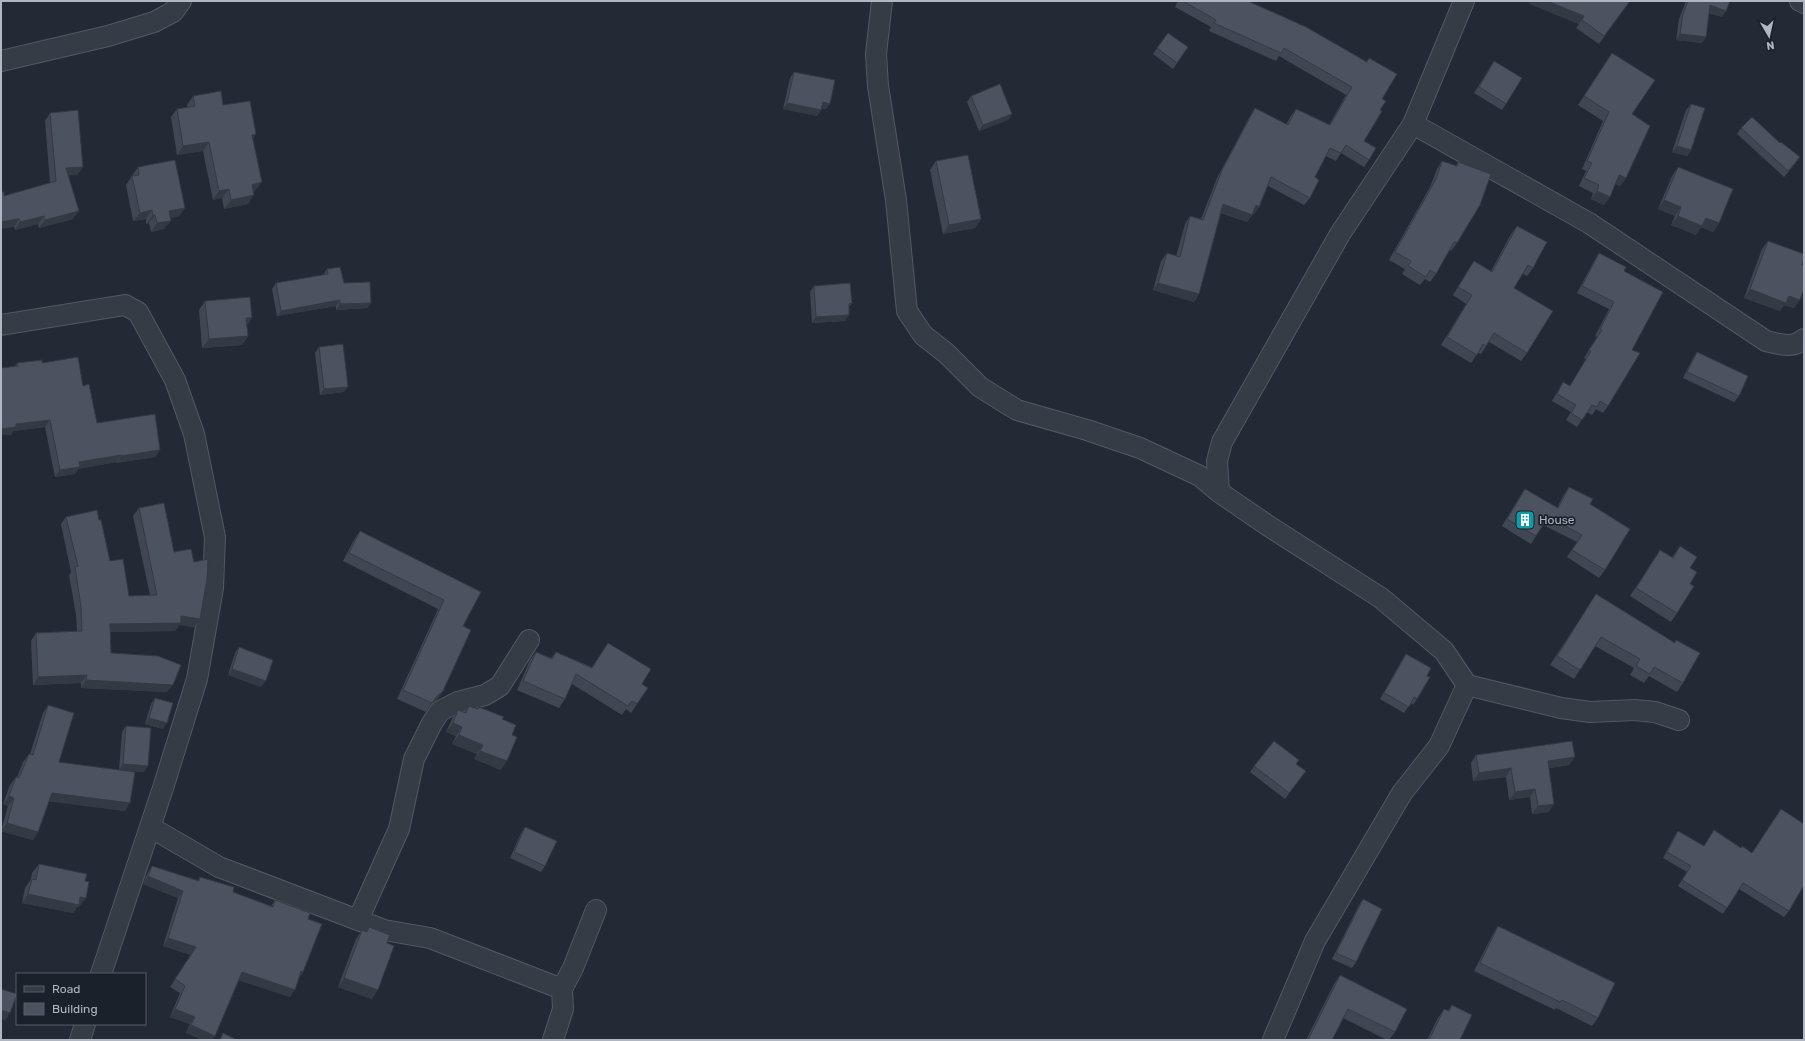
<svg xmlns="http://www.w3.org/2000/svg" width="1805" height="1041" viewBox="0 0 1805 1041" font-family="Rubik,sans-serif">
<rect width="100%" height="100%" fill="#222a35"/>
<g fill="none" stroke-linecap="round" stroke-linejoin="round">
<defs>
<path id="minor" d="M882,1L876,54L878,86L896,200L907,311L923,335L946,353L980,387L1017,410L1087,430L1140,448L1200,476L1219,492
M1800,1L1804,3
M1,61L108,36L154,22L173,12L181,1
M1413,124L1589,223L1766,341C1779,344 1793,349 1804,339
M1,325L125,305L138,312L175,380L194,434L215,537L213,588L197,679L163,788L101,974
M1467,685L1561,708L1590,712L1635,710L1655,712L1679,720
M150,827L219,867L384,930L430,938L562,989
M358,920L399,829L414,759L432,723L440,711L458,702L485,695L500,686L529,640
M80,1040L85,1024
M553,1040L563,1009L562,989L573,968L596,910
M1273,1040L1315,941L1402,793L1439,746L1467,685L1444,651L1381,598L1267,525L1219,492L1217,461L1222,442L1340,234L1413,124L1464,1"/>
</defs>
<!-- minor casing -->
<use href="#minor" stroke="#535964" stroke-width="22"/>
<!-- minor -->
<use href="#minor" stroke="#363c46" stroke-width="20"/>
</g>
<!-- wall -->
<path fill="#404753" d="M1178,1H1248L1366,62L1369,58L1382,99L1380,110L1364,141L1369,160L1364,167L1341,153L1336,161L1326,156L1315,177L1310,198L1304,205L1268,186L1259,207L1254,214H1253L1247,222L1221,213L1199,294L1194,302L1153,290L1161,261L1167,253L1176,256L1185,224L1190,216L1201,219L1217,178L1250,116L1255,108L1286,125L1290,117L1296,109L1329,125L1346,95L1279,56L1276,61L1209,31L1211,27L1175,7Z
M1531,1H1630L1599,44L1576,28L1579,24L1530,4Z
M1686,1H1730L1726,11L1722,17L1709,13L1702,43L1676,40L1679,19Z
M1168,33L1188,47L1173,69L1153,54Z
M1612,53L1626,178L1620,186L1615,184L1610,197L1604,205L1591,199L1593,193L1579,186L1586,171L1582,169L1603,121L1578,105Z
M1494,61L1506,104L1502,110L1474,93Z
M794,72L826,109L821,108L817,116L783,109L790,78Z
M193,96L223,105L253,139L255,191L253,192L248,204L224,209L222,198L213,200L203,151L177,155L171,117L177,109L187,107V105Z
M971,96L1012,114L1008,120L979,131L967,102Z
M1691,104V150L1687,156L1672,152L1686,110Z
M50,113L83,167L77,175H69L73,219L39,228L38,224L15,230L4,196L50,183L45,121Z
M1741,128L1796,163L1784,177L1737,134Z
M936,161L981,219L975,228L943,234L930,170Z
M1442,161L1456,166L1458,162L1457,243L1451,251L1449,250L1436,274L1430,282L1425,279L1420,285L1402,274L1405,269L1389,260L1430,187L1437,169Z
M138,167L185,208L179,216L170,218L164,229L151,232L149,223L146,224V219L133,221L126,185Z
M1678,167L1719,223L1713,232L1701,227L1696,235L1671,225L1675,216L1658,209L1672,176Z
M1517,226L1533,268L1527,276L1523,274L1514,288L1527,353L1521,361L1489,342L1481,354L1478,353L1471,363L1441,345L1466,304L1453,295L1474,261L1491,271L1511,234Z
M1768,241L1802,265L1794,308L1784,305L1780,311L1744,298L1762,249Z
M1599,253L1624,271L1632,350L1608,406L1603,413L1596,409L1592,415L1587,412L1577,427L1566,420L1571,412L1552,401L1563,382L1570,386L1586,359L1584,358L1597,337L1595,336L1609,309L1577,293L1594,261Z
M327,269L344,283L371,303L367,308L336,310V306L277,316L272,289L276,283L323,275Z
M814,286L852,303L849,307L845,321L812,323L810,292Z
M205,301L252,318L247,325L248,336L242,345L202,348L199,310Z
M319,347L344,392L320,395L315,353Z
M1697,352L1739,396L1734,402L1683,378L1693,358Z
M17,363H42L83,386L97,423L160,450L155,457L116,463V462L78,469L75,474L55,477L45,427L13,431L11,435L15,366Z
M1569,487L1590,504L1605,570L1599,578L1567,557L1577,542L1543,525L1531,544L1502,526L1520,496L1525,489L1557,508L1564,494Z
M139,508L174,552L200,619L194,627L179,625L175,631L110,632L111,653L167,692L81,688V683L33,685L31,641L36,633L77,631L76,615L69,575L71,572L61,524L66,517L99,520L110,561L129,596L150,595L133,516Z
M360,531L481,592L463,626L443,691L437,700L431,704L426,712L397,699L438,609L343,561L354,540Z
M1680,546L1690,568V584L1677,613L1671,622L1630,596L1660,550L1672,557Z
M1596,594L1683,683L1677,692L1649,676L1644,683L1630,675L1634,668L1595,646L1574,679L1550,665Z
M608,643L642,684L637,704L631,713L626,709L622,715L572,684L565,699L559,708L517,690L530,660L536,652L551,658L556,652L592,667Z
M239,647L261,687L228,675L235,653Z
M1406,654L1427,676L1417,699L1413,705L1411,703L1404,713L1380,699L1402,660Z
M155,698L163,729L145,724L151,704Z
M48,705L59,762L125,811L49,801L38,832L33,840L1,831L8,806L3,804L10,785L16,777H17L23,762L29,754H30L43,713Z
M469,706L477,709L479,707L502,719L512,735L501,770L474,759L477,754L452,744L456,736L446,732L452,719L458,710L464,713Z
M126,726L144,772L119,770L122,732Z
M1476,755L1575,757L1569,765L1549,768V812L1532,814L1530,797L1509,800L1506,777L1473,781L1471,763Z
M1254,766L1306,771L1285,799L1250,772Z
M525,827L545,866L541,872L510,858L521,833Z
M1678,831L1789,911L1784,917L1739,889L1723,914L1678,886L1687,872L1663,858L1674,837Z
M39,864L85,881L79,907L78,906L73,913L22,903L25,888L31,879L32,873Z
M152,866L197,881L200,877L233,892L271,906L275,900L308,919L303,972L298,980L290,997L239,980L215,1036L212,1040H203L186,1033L190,1024L170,1017L180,993L170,987L191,955L163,946L178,898L143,884L147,874Z
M1363,899L1356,962L1352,968L1332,959L1359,905Z
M1498,926L1598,1018L1592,1026L1556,1008L1555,1010L1474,971L1493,934Z
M369,927L387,943L372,999L338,987L356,939L362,930L366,932Z
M1340,975L1395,1032L1389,1040H1387L1343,1018L1332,1040H1306L1334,984Z
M1452,1005L1460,1040H1427L1438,1018L1444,1009L1448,1011Z"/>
<!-- shaded-wall -->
<path fill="#343a44" d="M1532,1H1547L1584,16L1579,24L1530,4Z
M1710,5L1726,11L1722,17L1706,11Z
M1680,34L1706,37L1702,43L1676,40Z
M823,102L830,104L826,109L819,108Z
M787,103L821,110L817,116L783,109Z
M1012,114L1008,120L979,131L983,125Z
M256,134L250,143L252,135Z
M209,142L203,151L177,155L183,146Z
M1677,146L1691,150L1687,156L1672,152Z
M83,167L77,175L61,176L66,168Z
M1619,175L1626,178L1620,186L1613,183Z
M262,182L255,191L245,193L252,185Z
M229,189L222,198L213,200L219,191Z
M1597,191L1610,197L1604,205L1591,199Z
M254,195L248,204L224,209L231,200Z
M1664,200L1681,207L1675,216L1658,209Z
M1223,204L1252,215L1247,222L1218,211Z
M1256,205L1259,207L1254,214L1250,213Z
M185,208L179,216L163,220L169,211Z
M152,210L146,219L133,221L140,213Z
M79,211L73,219L39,228L45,220Z
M153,215H155L149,223L146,224Z
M44,216L38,224L15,230L20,222Z
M1678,216L1706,218L1719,223L1713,232L1701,227L1696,235L1671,225Z
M19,219L14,227L1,229V222Z
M981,219L975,228L943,234L949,225Z
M171,221L164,229L151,232L157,223Z
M1158,283L1199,294L1194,302L1153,290Z
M1750,289L1789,296L1800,300L1794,308L1784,305L1780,311L1744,298Z
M340,300L336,306L277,316L281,311Z
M371,303L367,308L336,310L340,304Z
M849,315L845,321L812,323L816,317Z
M246,318H252L246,326Z
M248,336L242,345L202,348L209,339Z
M348,387L344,392L320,395L324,389Z
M50,420L45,427L13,431L11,435H1V429L16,424Z
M160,450L155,457L116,463L121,456Z
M121,455L116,462L78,469L75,474L55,477L60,470L79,462Z
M181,616L200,619L194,627L179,625L175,631L104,632L110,624Z
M232,669L266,681L261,687L228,675Z
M87,675L81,683L33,685L38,677Z
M86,680L173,685L167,692L81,688Z
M443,691L437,700L431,704L437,696Z
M149,718L167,723L163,729L145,724Z
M453,723L462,727L456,736L446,732Z
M459,735L483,745L477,754L452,744Z
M480,751L507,761L501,770L474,759Z
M1575,757L1569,765L1542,769L1548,761Z
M123,764L148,766L144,772L119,770Z
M1511,768L1506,777L1473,781L1479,773Z
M1535,789L1530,797L1509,800L1515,792Z
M52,793L130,803L125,811L46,801Z
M9,796L14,798L8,806L3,804Z
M1554,804L1549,812L1532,814L1538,806Z
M7,823L38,832L33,840L1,831Z
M148,876L183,891L178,898L143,884Z
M28,894L80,897L86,898L79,907L78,906L73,913L22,903Z
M168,938L196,947L191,955L163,946Z
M301,971L303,972L298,980Z
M242,972L295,990L290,997L237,980Z
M344,978L378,990L372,999L338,987Z
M175,1009L195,1017L190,1024L170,1017Z
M1,1010L10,1013L5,1021L1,1019Z
M191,1025L215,1036L212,1040H203L186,1033Z"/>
<!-- building -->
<path fill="#4b5361" stroke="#343a44" d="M1183,1H1248L1306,27L1367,62L1369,58L1397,74L1382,99L1386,101L1380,110L1382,111L1364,141L1376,148L1369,160L1346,145L1341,153L1330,148L1315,177L1319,180L1310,198L1271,177L1259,207L1256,205L1252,215L1223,204L1199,294L1158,283L1167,253L1180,257L1190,216L1203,220L1222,170L1255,108L1288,125L1296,109L1330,125L1352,87L1284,48L1281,53L1214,23L1216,20Z
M1547,1H1630L1604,36L1582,20L1584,16Z
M1688,1H1730L1726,11L1710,5L1706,37L1680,34L1683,14Z
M1168,33L1188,47L1177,63L1157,48Z
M1612,53L1655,80L1632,114L1650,126L1626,178L1619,175L1610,197L1597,191L1599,185L1584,178L1592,163L1587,161L1609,112L1584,96Z
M1494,61L1522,78L1506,104L1479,87Z
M794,72L835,80L830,104L823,102L821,110L787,103Z
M1000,84L1012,114L983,125L971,96Z
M221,91L223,105L250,101L256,134L252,135L262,182L252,185L254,195L231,200L229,189L219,191L209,142L183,146L177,109L195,106L193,96Z
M1691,104L1705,108L1691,150L1677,146Z
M78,110L83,167L66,168L79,211L45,220L44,216L20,222L19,219L1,222V192H4V196L56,181L50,113Z
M1752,117L1780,143L1781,142L1800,157L1788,171L1741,128Z
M968,155L981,219L949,225L936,161Z
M175,160L185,208L169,211L171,221L157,223L155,215H153L152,210L140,213L132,176L139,175L138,167Z
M1442,161L1457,166L1458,162L1491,174L1480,205L1457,243L1454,242L1436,274L1430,270L1426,277L1408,266L1411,261L1395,252L1436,179Z
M1678,167L1733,189L1719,223L1706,218L1702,226L1678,216L1681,207L1664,200Z
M1517,226L1547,242L1533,268L1528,265L1514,288L1553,311L1527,353L1494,333L1486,346L1483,344L1477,355L1447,337L1472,295L1458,287L1474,261L1492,272Z
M1768,241L1804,254V259L1802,265H1804V289L1800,300L1789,296L1786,303L1750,289Z
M1599,253L1626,267L1624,271L1663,292L1632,350L1640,353L1608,406L1600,401L1597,407L1592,405L1582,420L1571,413L1576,405L1557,394L1563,382L1570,386L1591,351L1589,350L1602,330L1600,329L1614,302L1582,286Z
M340,267L344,283L370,282L371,303L340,304V300L281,311L276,283L328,274L327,269Z
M850,283L852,303L849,304V315L816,317L814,286Z
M250,297L252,318H246L248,336L209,339L205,301Z
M343,344L348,387L324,389L319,347Z
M1697,352L1748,376L1739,396L1687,372Z
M78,357L83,386L89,384L97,423L155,414L160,450L121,456V455L79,462L80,467L60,470L50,420L16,424V427L1,429V368L18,366L17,363L42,360V363Z
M1569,487L1593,499L1590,504L1630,529L1605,570L1572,550L1582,535L1548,517L1536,536L1507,519L1525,489L1558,508Z
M164,503L174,552L191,549L194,562L208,559L207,579L200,619L181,616V623L110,624L111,653L158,656L181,665L173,685L86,680L87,675L38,677L36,633L82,631L81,607L75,567L78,566L66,517L97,510L99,520H101L110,561L123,559L129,596L157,595L139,508Z
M360,531L481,592L463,626L471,630L443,691L437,696L432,703L403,690L444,600L349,553Z
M1680,546L1697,557L1690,568L1697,572L1690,584L1694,586L1677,613L1636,588L1660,550L1673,558Z
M1596,594L1675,643L1676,640L1700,653L1683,683L1654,667L1650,674L1636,666L1640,659L1601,637L1580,670L1557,656Z
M608,643L651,669L642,684L648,688L637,704L632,701L628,706L576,674L565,699L523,681L536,652L552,659L556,652L592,668Z
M239,647L273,660L266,681L232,669Z
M1406,654L1431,668L1427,676L1430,677L1417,699L1414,697L1409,707L1384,693Z
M155,698L173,703L167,723L149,718Z
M48,705L74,713L59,762L135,772L130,803L52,793L38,832L7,823L14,798L9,796L16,777L19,778L29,754L33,755Z
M469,706L478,709L479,707L504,717L502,719L516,725L512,735L517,737L507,761L480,751L483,745L459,735L462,727L453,723L458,710L466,713Z
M126,726L151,728L148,766L123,764Z
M1274,741L1299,760L1296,764L1306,771L1289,793L1254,766Z
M1572,741L1575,757L1548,761L1554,804L1538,806L1535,789L1515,792L1511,768L1479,773L1476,755Z
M1781,809L1804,824V885L1789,911L1743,883L1727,908L1682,880L1691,866L1667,852L1678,831L1704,846L1714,830L1741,848L1742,846L1752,853Z
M525,827L557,841L545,866L514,852Z
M39,864L87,874L85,881L89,882L86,898L80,897L79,905L28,894L32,879L36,880Z
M152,866L199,881L200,877L234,887L233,892L273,907L275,900L310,913L308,919L322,924L303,972L301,971L295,990L242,972L215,1036L191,1025L195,1017L175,1009L185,986L175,979L196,947L168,938L183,891L148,876Z
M1363,899L1382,909L1356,962L1336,953Z
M1498,926L1615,983L1598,1018L1562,1000L1560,1002L1480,963Z
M369,927L390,935L387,943L394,946L378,990L344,978L362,930L367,932Z
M1340,975L1407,1009L1395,1032L1348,1009L1332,1040H1308Z
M1,989L17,994L10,1013L1,1010Z
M1452,1005L1472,1015L1460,1040H1429L1444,1009L1449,1011Z
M223,1033L237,1040H220Z"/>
<!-- icons -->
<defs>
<symbol id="building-square" viewBox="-11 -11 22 22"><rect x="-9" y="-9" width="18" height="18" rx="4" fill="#0f9aa8" stroke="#1b212a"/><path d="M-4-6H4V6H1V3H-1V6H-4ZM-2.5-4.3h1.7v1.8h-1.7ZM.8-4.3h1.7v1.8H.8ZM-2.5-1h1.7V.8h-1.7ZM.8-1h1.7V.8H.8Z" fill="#fff"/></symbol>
</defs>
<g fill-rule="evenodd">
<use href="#building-square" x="1514" y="509" width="22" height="22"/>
</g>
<g text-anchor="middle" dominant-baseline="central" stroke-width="3.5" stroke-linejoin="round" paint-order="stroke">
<!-- poi labels -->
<g font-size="12" fill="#b0b6c2" stroke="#1b212a" text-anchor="start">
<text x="1539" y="520">House</text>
</g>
</g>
<!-- border -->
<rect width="1805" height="1041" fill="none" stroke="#b0b6c2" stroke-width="4"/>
<!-- legend -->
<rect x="16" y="973" width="130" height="52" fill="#1b212a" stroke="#575d67"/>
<rect x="24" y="986" width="20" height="6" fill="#363c46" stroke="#575d67"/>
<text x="52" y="993" font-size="12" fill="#b0b6c2">Road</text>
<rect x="24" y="1003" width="20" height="12" fill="#4b5361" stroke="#575d67"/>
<text x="52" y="1013" font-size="12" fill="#b0b6c2">Building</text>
<!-- north arrow -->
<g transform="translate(1769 36) rotate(171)" stroke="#1b212a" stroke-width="3" paint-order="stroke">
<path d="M0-3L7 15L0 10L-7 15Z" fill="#b0b6c2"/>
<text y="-6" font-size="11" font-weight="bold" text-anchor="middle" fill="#b0b6c2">N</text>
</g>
</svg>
